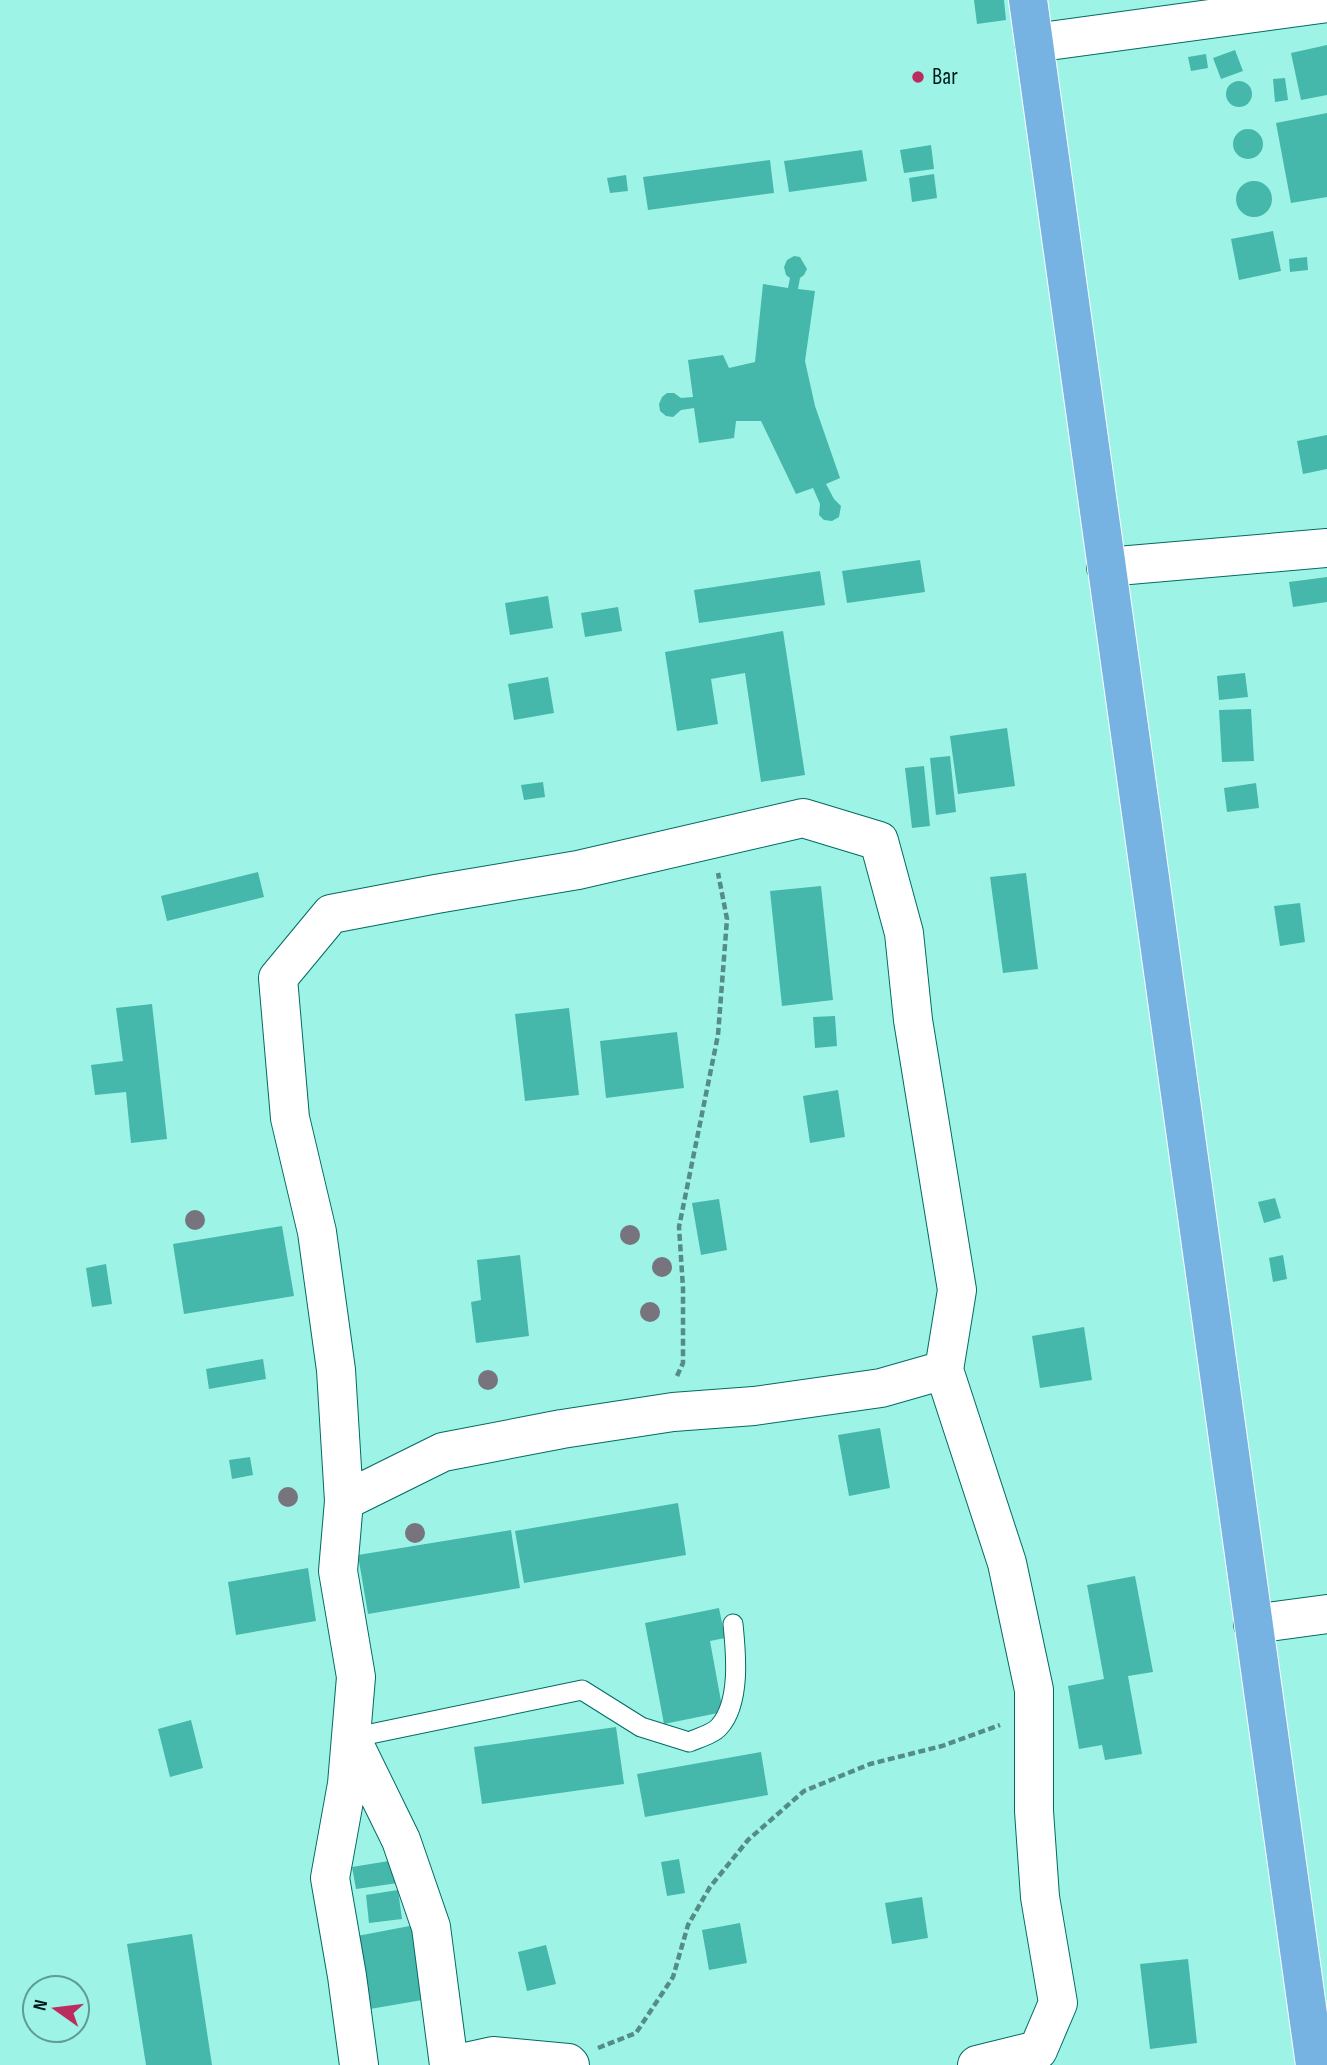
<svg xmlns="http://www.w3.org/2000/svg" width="1327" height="2065" viewBox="0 0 1327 2065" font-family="'Sofia Sans Condensed',sans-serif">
<rect width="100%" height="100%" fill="#9ef3e7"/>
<!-- building -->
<path fill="#46b7ab" d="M974,0H1004L1006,20L977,24Z
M1327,45V95L1301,100L1291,53Z
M1235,50L1243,71L1221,79L1213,58Z
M1206,54L1208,68L1191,71L1188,57Z
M1285,78L1288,100L1275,102L1273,79Z
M1226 94a13 13 0 1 1 26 0a13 13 0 1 1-26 0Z
M1327,113V197L1291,203L1276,123Z
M1233 144a15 15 0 1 1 30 0a15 15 0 1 1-30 0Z
M931,145L934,169L904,173L900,150Z
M862,150L867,181L789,192L784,161Z
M770,160L774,193L648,210L643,177Z
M934,174L937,198L912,202L909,178Z
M626,175L628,191L610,193L607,178Z
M1236 199a18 18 0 1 1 36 0a18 18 0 1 1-36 0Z
M1273,231L1281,271L1239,280L1231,239Z
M794,256L800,257L807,269L804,275L800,278L798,289L815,291L805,361L815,406L840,478L826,484L834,499L841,506L839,517L832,521L824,520L819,515L820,504L813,488L796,494L761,421H736L734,438L699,443L694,408L681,410L673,417L666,416L660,411L659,404L662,397L667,393H674L681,398L693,397L688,360L723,355L729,368L755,362L763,284L788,288L790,278L786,275L784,267L787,260Z
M1307,257L1308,270L1290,272L1289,259Z
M1327,435V469L1303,474L1297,441Z
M920,560L925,592L847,603L842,571Z
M820,571L825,605L699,623L694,590Z
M1327,577V602L1293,607L1289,582Z
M548,596L553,628L510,635L505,603Z
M618,607L622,631L585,637L581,613Z
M783,631L805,775L761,782L745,673L711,679L718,724L677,731L665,652Z
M1245,673L1248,697L1219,700L1217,676Z
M548,677L554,713L514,720L508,684Z
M1251,709L1254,761L1222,762L1219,710Z
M1007,728L1015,786L958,794L950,736Z
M950,756L956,812L936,815L930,758Z
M924,766L930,826L912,828L905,768Z
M543,782L545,797L524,800L521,785Z
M1256,783L1259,808L1227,812L1224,788Z
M258,872L264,897L167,921L161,896Z
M1026,873L1038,969L1003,973L990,877Z
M821,886L833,1000L782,1006L770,891Z
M1300,903L1305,942L1280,946L1274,906Z
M152,1004L167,1139L131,1143L126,1092L95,1095L91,1065L123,1061L116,1008Z
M569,1008L579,1095L525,1101L515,1014Z
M835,1016L837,1046L815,1048L813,1017Z
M677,1032L684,1088L606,1098L600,1041Z
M838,1090L845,1137L810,1143L803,1096Z
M1275,1198L1281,1218L1264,1223L1258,1202Z
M719,1199L727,1250L701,1255L692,1203Z
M282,1226L294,1296L184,1314L173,1244Z
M520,1255L529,1336L476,1343L471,1302L481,1300L477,1260Z
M1283,1255L1287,1279L1273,1282L1269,1258Z
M106,1264L112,1304L92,1307L86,1268Z
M1084,1327L1092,1380L1040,1388L1032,1336Z
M263,1359L266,1379L209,1389L206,1369Z
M880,1428L890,1488L849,1496L838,1435Z
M250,1457L253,1475L232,1479L229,1460Z
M678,1503L686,1555L524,1583L515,1531Z
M511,1530L520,1588L368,1614L358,1555Z
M308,1568L316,1621L236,1635L228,1582Z
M1135,1576L1153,1672L1128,1676L1142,1754L1105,1760L1102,1745L1079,1749L1068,1686L1104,1679L1087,1585Z
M719,1608L725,1638L710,1641L723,1712L664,1724L645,1623Z
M191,1720L203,1768L170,1777L158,1729Z
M616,1727L624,1784L482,1804L474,1747Z
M761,1752L768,1795L645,1817L637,1774Z
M401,1859L405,1882L356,1889L352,1867Z
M679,1859L685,1893L667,1896L661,1862Z
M398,1890L402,1919L369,1923L366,1895Z
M922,1897L928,1938L892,1944L885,1903Z
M740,1923L747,1963L709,1970L702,1930Z
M415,1925L428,1999L370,2009L357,1936Z
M192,1934L212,2065H146L127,1944Z
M546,1945L556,1984L527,1991L518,1952Z
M1188,1959L1197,2043L1150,2049L1140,1964Z"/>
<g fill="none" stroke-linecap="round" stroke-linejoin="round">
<defs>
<path id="service" d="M351,1738L582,1690L641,1727L689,1742C698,1738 713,1734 719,1727C741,1703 736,1653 733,1624"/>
<path id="minor" d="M1034,43L1327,3
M1106,567L1327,548
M944,1370L1007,1563L1034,1690V1811L1040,1897L1058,2003L1038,2050L977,2065
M344,1501L336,1370L317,1232L290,1118L278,978L331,914L436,894L578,870L803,818L879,841L904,933L913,1020L957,1290L944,1370L881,1388L754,1406L673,1412L562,1429L443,1452L344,1501L338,1571L356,1677L347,1784L330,1878L347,1976L359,2065
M1253,1624L1327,1614
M351,1738L401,1840L431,1927L449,2065
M452,2065L493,2056L568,2063L570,2065"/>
<path id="trunk" d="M1028,0L1315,2065"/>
</defs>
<!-- service casing -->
<use href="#service" stroke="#006b63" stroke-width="21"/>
<!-- minor casing -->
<use href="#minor" stroke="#006b63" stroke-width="40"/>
<!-- trunk casing -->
<use href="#trunk" stroke="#fff" stroke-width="40"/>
<!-- path -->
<path stroke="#548d85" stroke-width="4.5" stroke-dasharray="7 3.5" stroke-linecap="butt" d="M677,1376L683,1363V1288L679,1227L718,1035L727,919L718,873
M598,2048L636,2033L673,1977L688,1925L710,1887L748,1840L804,1791L870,1764L942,1746L1000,1725"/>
<!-- service -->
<use href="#service" stroke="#fff" stroke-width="19"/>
<!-- minor -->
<use href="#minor" stroke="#fff" stroke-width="38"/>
<!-- trunk -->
<use href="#trunk" stroke="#76b2e2" stroke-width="38"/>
</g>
<!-- trees -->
<g fill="#77747e">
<circle cx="195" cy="1220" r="10"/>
<circle cx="630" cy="1235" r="10"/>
<circle cx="662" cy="1267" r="10"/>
<circle cx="650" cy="1312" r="10"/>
<circle cx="488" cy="1380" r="10"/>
<circle cx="288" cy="1497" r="10"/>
<circle cx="415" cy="1533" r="10"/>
</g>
<!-- markers -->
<circle fill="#bb2d5f" stroke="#9ef3e7" stroke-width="2.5" cx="918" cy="77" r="7"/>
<g text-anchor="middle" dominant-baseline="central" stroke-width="5" stroke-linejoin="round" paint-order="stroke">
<!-- poi labels -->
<g font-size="23" fill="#001a17" stroke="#9ef3e7" text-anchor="start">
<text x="932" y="77">Bar</text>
</g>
</g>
<!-- north arrow -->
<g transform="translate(56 2009) rotate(284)"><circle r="33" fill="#9ef3e7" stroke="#5f9c94" stroke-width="2"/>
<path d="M0-5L12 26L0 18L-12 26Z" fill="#bb2d5f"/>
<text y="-10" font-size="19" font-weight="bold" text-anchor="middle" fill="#001a17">N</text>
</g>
</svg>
